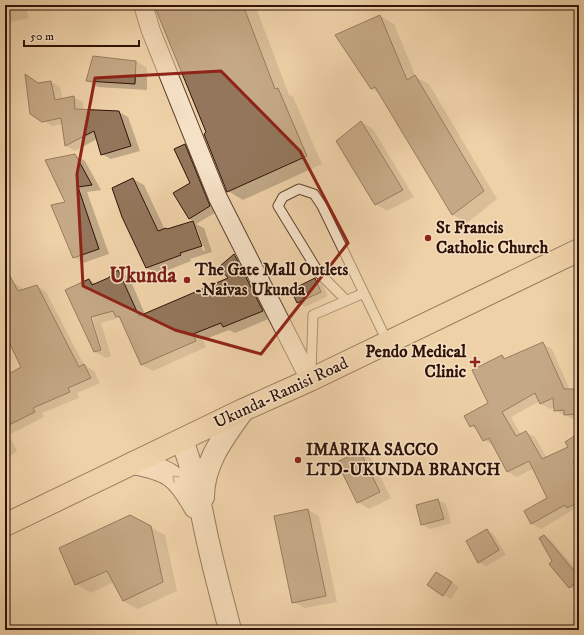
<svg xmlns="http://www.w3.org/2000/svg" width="584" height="635" viewBox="0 0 584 635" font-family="'IM FELL DW Pica',serif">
<rect width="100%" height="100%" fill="#efd1a8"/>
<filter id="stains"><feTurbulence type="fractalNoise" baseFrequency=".005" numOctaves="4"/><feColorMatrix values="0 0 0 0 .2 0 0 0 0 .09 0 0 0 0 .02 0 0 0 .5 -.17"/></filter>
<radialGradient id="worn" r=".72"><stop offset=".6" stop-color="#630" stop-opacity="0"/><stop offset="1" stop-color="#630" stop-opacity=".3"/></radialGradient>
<!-- shadow -->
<path fill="#0003" fill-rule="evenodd" d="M5,5H25L29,18L7,23L5,22Z
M155,5H255L289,95L293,97L322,164L243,200L228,191L207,133Z
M380,16L394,24L416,77L429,84L497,199L467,223L453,215L380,94L372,89Z
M136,61L147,68V90L98,87L87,81Z
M51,82L60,87L63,100L73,97L83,102L84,110L119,112L128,117L140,151L111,159L102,154L97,139L75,151L66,146L63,124L52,126L31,113L39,84Z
M361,122L373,129L414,197L387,211L376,204Z
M185,145L192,149L218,211L196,224L204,228L212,252L190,259L191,261L158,274L147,268L122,216L133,179L144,185L165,230H167L194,221L189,219L192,183ZM195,229H197L205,250L203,251Z
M75,155L85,161L101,190L87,192L109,254L83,263L74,257L67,202Z
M235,256L245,262L273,317L235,333L229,330L203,340L206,347L153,371L142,365L122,319L119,318L101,323L111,356L106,358L95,352L67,291L89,280L96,284L109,279L118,271L129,277L145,314L230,278ZM89,312H91L102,351L99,348Z
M315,279L322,284L328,296L305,307L298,302Z
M5,282H12L22,288L23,290L37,286L46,292L84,365L94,371L100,383L77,393L79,398L42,413L44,417L9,435L17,451L5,459V377L23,368L5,332Z
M543,344L552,349L570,390H579V420H574L566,415H564L555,410V407L550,409L541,404L540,401L511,417L521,435L526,432L535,437L547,458L569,447L579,434V511L576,512L573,510L541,529L532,524L525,511L548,498L534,468L517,477L508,472L494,445L484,440L479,431L471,426L490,403L502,356L507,359Z
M360,452L371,458L391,498L369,509L358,502Z
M438,500L446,504L451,523L430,529L422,524Z
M308,510L319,516L337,602L305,608L293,602Z
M150,527L165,535L177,591L138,609L123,601L114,582L91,593L76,584Z
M487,530L494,535L506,555L486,566L479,562Z
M544,536L551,540L579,573V591L578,592L570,587L550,564L553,562Z
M444,577L459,587L451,599L444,595Z
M172,625L181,630H154Z"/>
<!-- building -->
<path fill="#93765b" stroke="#2f1308" d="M154,5H243L275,89L278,88L307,156L227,192L204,134L206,132Z
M380,15L407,80L415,75L484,191L452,215L375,87L371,89L335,35Z
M93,56L136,61L135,84L86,81Z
M25,74L38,83L51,81L55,100L74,96L75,109L119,111L131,146L101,155L94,131L65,146L61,118L42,122L30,114Z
M361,121L403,190L375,205L336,141Z
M185,144L210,206L189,219L173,193L190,183L174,149Z
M75,154L92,185L78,187L99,249L73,258L51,205L65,202L45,160Z
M133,178L158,231L166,228L167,229L193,221L202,246L180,253L181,255L146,268L122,217L112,188Z
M234,254L263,311L223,327L221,323L193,334L196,341L141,365L119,316L116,317L113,311L91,317L101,350L94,352L65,290L89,279L92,285L108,278L118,270L139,316L228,278L219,267Z
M5,267L18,291L37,285L79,367L84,364L91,378L68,388L70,392L33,408L35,412L5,427V376L21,367L5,334Z
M315,278L321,292L297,303L291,290Z
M543,342L564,389H579V414L564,415V410L554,411L553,398L540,404L535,393L502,412L516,436L526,431L542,459L568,447L565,442L579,433V465L576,461L573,463L579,475V502L567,508L565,505L531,524L524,511L547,498L529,461L507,472L489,438L483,441L474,425L470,427L464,416L488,403L472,370L502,355L504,359Z
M360,451L380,492L357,503L337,462Z
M438,499L444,519L421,525L416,505Z
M308,509L326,596L292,603L274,516Z
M130,515L151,526L163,582L123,601L107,571L75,585L59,548Z
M487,529L499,550L478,563L466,541Z
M544,535L579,577V580L569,588L549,564L552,561L539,538Z
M436,572L452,582L443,596L427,585Z"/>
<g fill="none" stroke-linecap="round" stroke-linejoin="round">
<defs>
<path id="service" d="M346,300L319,273L278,206L283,197L299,189L314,194L322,206L388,343
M311,373L313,315L364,293"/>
<path id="minor" d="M143,5L151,31L218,198L310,380"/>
<path id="secondary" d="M182,441C193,468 198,495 204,523C211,559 221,594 230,630
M133,463C169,470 177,475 195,507
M203,497C203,463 224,437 243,410"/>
<path id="trunk" d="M5,525L243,410L310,380L579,250"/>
</defs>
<!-- service casing -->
<use href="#service" stroke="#5f4230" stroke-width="11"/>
<!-- minor casing -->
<use href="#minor" stroke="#5f4230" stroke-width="20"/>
<!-- secondary casing -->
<use href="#secondary" stroke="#2f1308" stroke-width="24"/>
<!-- trunk casing -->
<use href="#trunk" stroke="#2f1308" stroke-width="24"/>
<!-- service -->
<use href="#service" stroke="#f5e1c6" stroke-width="9"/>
<!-- minor -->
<use href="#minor" stroke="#f5e1c6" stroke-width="18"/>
<!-- secondary -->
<use href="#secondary" stroke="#f5e1c6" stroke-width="22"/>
<!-- trunk -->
<use href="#trunk" stroke="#efd1a8" stroke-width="22"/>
</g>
<!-- one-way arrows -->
<defs><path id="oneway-chevron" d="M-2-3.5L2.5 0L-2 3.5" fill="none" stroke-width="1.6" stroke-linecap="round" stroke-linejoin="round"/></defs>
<use stroke="#9c8470" href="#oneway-chevron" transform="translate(175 478) rotate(-137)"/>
<!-- marked area -->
<path d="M0 0H584V635H0ZM221,71L300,151L348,243L261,354L175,330L83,286L77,174L95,78Z" fill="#efd1a8" fill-opacity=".55" fill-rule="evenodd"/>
<path fill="none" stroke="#8f2418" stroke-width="3" stroke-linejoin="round" d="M221,71L300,151L348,243L261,354L175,330L83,286L77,174L95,78Z"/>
<!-- markers -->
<g fill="#8f2418" stroke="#f5e1c6" stroke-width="1.5">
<circle cx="428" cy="238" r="4"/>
<circle cx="187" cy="280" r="4"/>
<path d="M473 356h4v4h4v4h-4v4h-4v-4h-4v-4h4z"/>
<circle cx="298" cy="460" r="4"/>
</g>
<g text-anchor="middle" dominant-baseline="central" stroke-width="3" stroke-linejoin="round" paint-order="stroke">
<!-- poi labels -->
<g font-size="17" font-weight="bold" fill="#2f1308" stroke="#f5e1c6" text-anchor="start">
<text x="436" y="228">St Francis<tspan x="436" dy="20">Catholic Church</tspan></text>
<text x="195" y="270">The Gate Mall Outlets<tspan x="195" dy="20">-Naivas Ukunda</tspan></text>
<text x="466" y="352" text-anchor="end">Pendo Medical<tspan x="466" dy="20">Clinic</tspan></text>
<text x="306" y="450">IMARIKA SACCO<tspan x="306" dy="20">LTD-UKUNDA BRANCH</tspan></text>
</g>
<!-- street labels -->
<g font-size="17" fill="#2f1308" stroke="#f5e1c6">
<text transform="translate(281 393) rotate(-25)">Ukunda-Ramisi Road</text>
</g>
<!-- district labels -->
<g font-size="21" font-weight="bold" fill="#7a1f14" stroke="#f5e1c6">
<text x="143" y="276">Ukunda</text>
</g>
</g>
<!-- margin -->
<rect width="584" height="635" fill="none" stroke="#efd1a8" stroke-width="20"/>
<rect x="6" y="6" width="572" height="623" fill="none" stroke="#2f1308" stroke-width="2"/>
<rect x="10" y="10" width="564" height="615" fill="none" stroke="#2f1308"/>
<!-- scale -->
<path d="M24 40v6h115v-6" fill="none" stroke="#2f1308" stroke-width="2"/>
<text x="30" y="40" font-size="12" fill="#2f1308" stroke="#f5e1c6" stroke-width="3" paint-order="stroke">50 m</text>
<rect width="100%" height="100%" filter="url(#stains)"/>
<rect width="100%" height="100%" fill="url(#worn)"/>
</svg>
